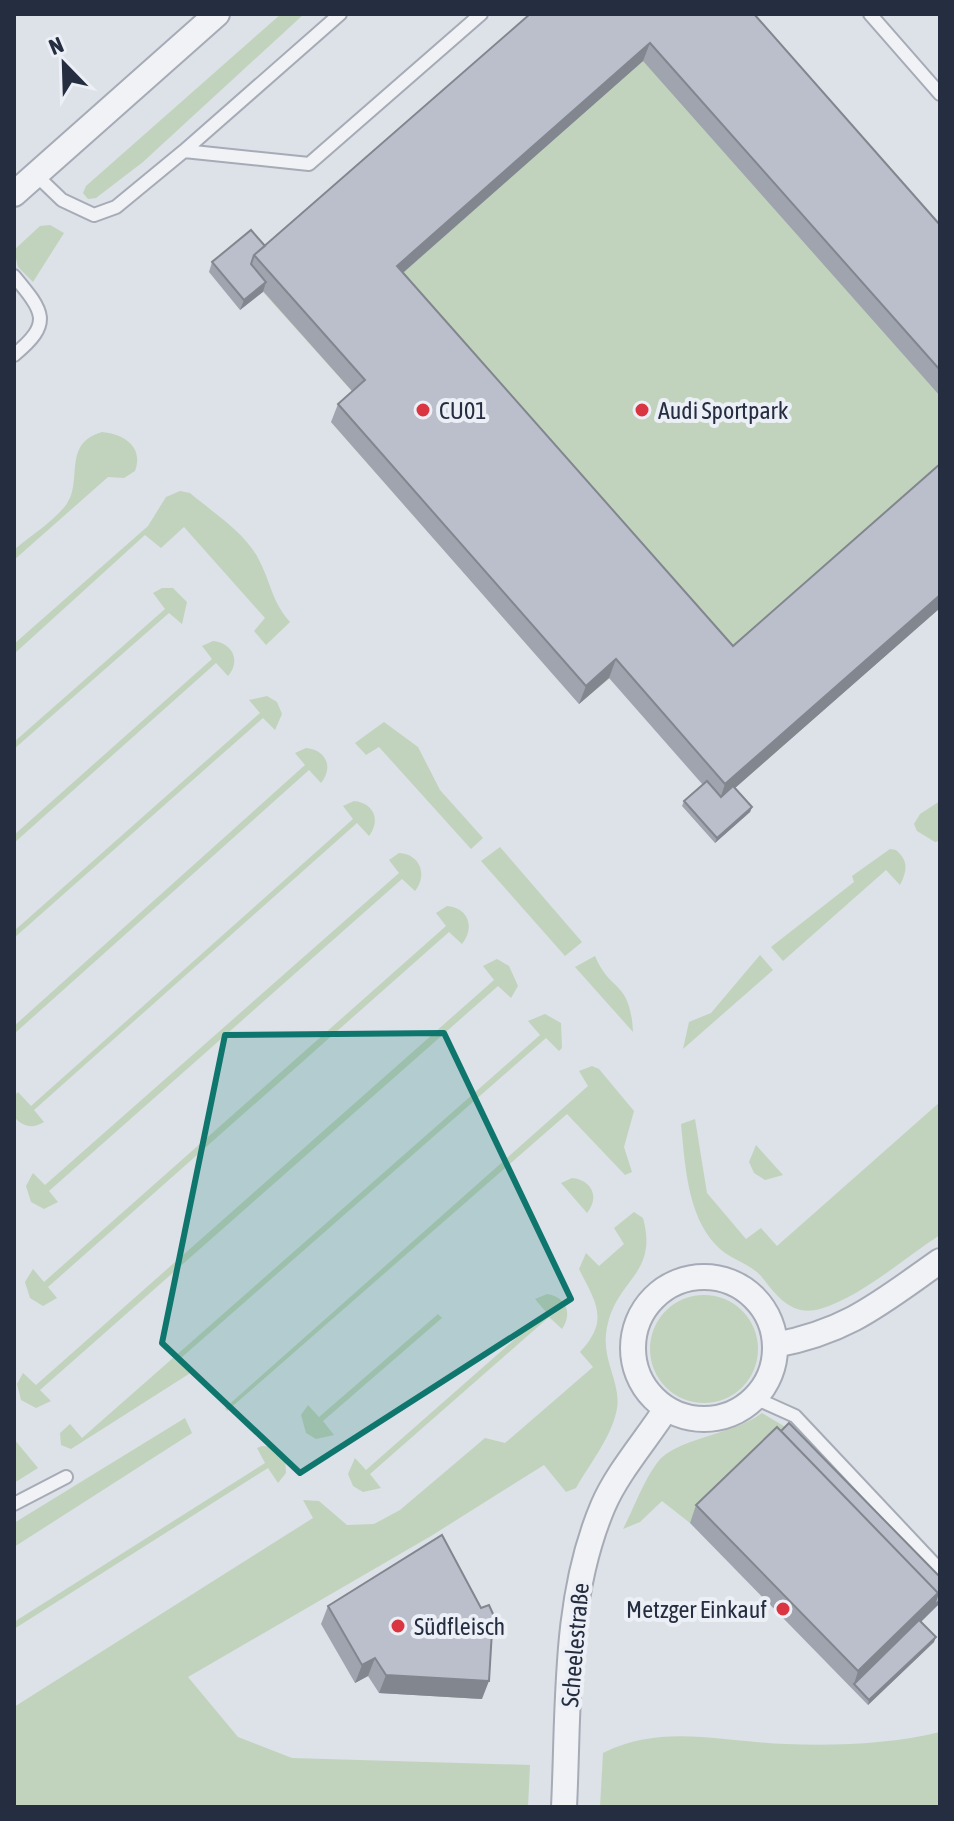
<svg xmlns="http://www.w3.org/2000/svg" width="954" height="1821" viewBox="0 0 954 1821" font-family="'Asap Condensed',sans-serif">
<rect width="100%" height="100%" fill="#dde1e8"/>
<!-- green -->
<path fill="#c1d3bd" d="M281,14H304L143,162L96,198L88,199L83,193L86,186Z
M732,14L940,250V608L719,802L610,678L579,704L331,422L358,398L263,292L264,260Z
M50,225L64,233L33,282L18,267L14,250L40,226Z
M102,432C124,434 144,447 135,471L124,478L108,477L14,560V550C30,536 53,522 66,505C84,481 61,444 102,432Z
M180,491L190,493C212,512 246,533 259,560C271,583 272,602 290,622L266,645L254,631L265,618L184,527L161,548L145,535L14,654V644L148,526L166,497Z
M162,588H173L187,602L182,624L169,613L14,749V742L165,609L153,593Z
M213,641C233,643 241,661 228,676L216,663L14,843V835L212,659L202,646Z
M267,696L277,702L282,714L275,730L263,718L14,938V931L260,713L249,700Z
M384,722L418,747L440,790L483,838L471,849L379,747L366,755L355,743Z
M306,748C326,750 334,767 321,783L309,770L14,1034V1026L305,765L295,753Z
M354,801C374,803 381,820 369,836L357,823L34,1110L44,1122C33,1129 23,1127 14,1117V1096L18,1092L31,1106L353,819L343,806Z
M940,801V841L935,842L917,831L914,824L920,814Z
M500,847L582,942L565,956L481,861Z
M890,849L896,850C909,861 907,871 900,885L886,870L783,961L771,947L854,882L852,876Z
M399,853C420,854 428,875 415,891L402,879L49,1191L58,1202L44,1209L31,1202L26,1186L33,1173L45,1185L399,873L389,860Z
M447,906C469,908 475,928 462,944L449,932L48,1287L57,1298L43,1306L30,1298L25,1282L33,1269L44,1282L446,926L436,913Z
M760,955L773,970L683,1049L689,1022L711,1013Z
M595,956C611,994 630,979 633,1032L575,967Z
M497,959L509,966L518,986L511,998L498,986L40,1390L51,1401L36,1408L21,1400L17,1384L23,1373L36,1385L494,980L483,966Z
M545,1014L561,1023L562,1048L559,1051L546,1038L181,1358L192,1372L71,1449L61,1445L60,1433L70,1424L82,1438L540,1035L528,1021Z
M592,1066L599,1069L634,1111L624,1147L632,1172L625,1175L567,1114L227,1411L225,1408L588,1086L579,1071Z
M940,1102V1235C906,1257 859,1298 820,1309C791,1317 776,1295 761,1276C748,1262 728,1259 716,1245C687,1215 685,1163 681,1124L695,1119L707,1193L746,1239L761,1228L777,1246Z
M756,1145L783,1175L765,1180L754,1173L749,1162Z
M572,1178C592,1180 600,1197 587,1213L561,1183Z
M634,1212L643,1218C658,1273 619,1278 608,1323C598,1360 624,1383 616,1413C610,1439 589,1465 576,1488L566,1492L544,1465L431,1536L188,1677L238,1737L292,1758L530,1765L528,1807H14V1707L313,1518L303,1500L319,1501L347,1525L374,1524L400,1510L485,1438L505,1443L593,1367L580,1352C610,1320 596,1303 579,1269L586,1253L599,1266L624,1244L614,1228Z
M547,1294C566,1297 573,1313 562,1329L549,1317L370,1474L381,1488L363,1492L353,1486L348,1474L355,1458L366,1470L546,1312L535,1299Z
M650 1349a54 54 0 1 1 108 0a54 54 0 1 1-108 0Z
M438,1314L442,1318L323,1421L334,1435L316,1439L306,1433L301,1415L308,1405L319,1417Z
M762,1413L787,1428L690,1523L662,1501L640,1522L623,1529C634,1508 643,1482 657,1463C675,1438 733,1435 762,1413Z
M185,1418L192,1433L14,1547V1523Z
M14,1439L38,1468L14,1483Z
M262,1446L275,1447L285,1455L286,1473L278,1483L268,1468L14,1629V1622L265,1463L257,1448Z
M940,1732V1807H600L603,1753C662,1723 723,1742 786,1744C835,1746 892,1744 940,1732Z"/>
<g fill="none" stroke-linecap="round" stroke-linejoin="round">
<defs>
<path id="lane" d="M870,14L940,94
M184,151L340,14
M36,175L62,200L94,215L116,207L184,151L309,164L481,14
M14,276C44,312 53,323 14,355
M755,1398L795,1416L940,1570
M14,1504L66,1477"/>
<path id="street" d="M14,194L217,14
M633 1348a71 71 0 1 1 142 0a71 71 0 1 1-142 0Z
M775,1345C849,1331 880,1303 940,1261
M564,1807C569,1707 563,1600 603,1506C617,1473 646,1440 666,1409"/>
</defs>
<!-- lane casing -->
<use href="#lane" stroke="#a6abb6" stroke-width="16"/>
<!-- street casing -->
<use href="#street" stroke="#a6abb6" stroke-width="28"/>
<!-- lane -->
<use href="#lane" stroke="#f0f2f6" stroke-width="12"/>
<!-- street -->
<use href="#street" stroke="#f0f2f6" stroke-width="24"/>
</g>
<!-- wall -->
<path fill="#a0a4af" d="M530,14H754L940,225V396L643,61L403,273L733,646L940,464V608L735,788L752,807L750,812L715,843L682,806L684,801L703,785L609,678L579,704L331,422L338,404L352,391L263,291L240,310L209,272L212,262L265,246Z
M781,1431L940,1603L921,1622L934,1642L868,1705L690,1523L696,1505Z
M328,1606L482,1699L379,1693L368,1676L355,1683L321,1624Z"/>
<!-- shaded-wall -->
<path fill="#82868e" d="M650,43L643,61L390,284L397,266Z
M266,282L263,292L240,310L244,300Z
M940,595V608L719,802L725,784Z
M616,659L609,678L579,704L586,686Z
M752,807L750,812L715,843L717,838Z
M938,1593L940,1603L855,1686L854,1684L858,1671Z
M936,1637L934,1642L868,1705L869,1700Z
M375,1658L368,1676L355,1683L362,1665Z
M386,1675L489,1681L482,1699L379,1693Z"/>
<!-- building -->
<path fill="#babfcb" stroke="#82868e" stroke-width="2" d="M530,14H754L940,225V370L650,43L397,266L733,646L940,464V595L725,784L616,659L586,686L338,404L365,380L254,255Z
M251,230L265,246L254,255L251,264L266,282L244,300L212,262Z
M707,781L721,797L733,786L752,807L717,838L684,801Z
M789,1423L940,1577V1600L934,1606L938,1593L781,1431Z
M777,1427L938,1593L858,1671L696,1505Z
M442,1535L481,1608L489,1605L493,1614L489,1681L386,1675L375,1658L362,1665L328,1606Z
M919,1620L936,1637L869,1700L854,1684Z"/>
<!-- marked area -->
<path fill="#0f766e" fill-opacity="0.2" stroke="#0f766e" stroke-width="6" stroke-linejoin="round" d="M444,1033L571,1299L300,1473L162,1343L225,1035Z"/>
<!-- markers -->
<g fill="#d93642" stroke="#ecf0f6" stroke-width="3">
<circle cx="423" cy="410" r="8"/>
<circle cx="642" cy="410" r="8"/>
<circle cx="783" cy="1609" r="8"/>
<circle cx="398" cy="1626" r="8"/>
</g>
<g text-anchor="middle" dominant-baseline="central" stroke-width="8" stroke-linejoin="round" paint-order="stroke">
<!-- poi labels -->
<g font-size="24" fill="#252d40" stroke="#ecf0f6" text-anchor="start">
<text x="439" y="410">CU01</text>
<text x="658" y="410">Audi Sportpark</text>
<text x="767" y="1609" text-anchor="end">Metzger Einkauf</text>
<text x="414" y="1626">Südfleisch</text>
</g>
<!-- street labels -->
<g font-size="24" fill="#252d40" stroke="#ecf0f6">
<text transform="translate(575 1645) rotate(-85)">Scheelestraße</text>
</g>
</g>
<!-- border -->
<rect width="954" height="1821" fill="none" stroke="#252d40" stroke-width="32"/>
<!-- north arrow -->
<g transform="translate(64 64) rotate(337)" stroke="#ecf0f6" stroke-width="6" paint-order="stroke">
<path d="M0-6L14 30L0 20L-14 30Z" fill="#252d40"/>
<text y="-12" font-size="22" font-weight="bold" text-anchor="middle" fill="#252d40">N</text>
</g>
</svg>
